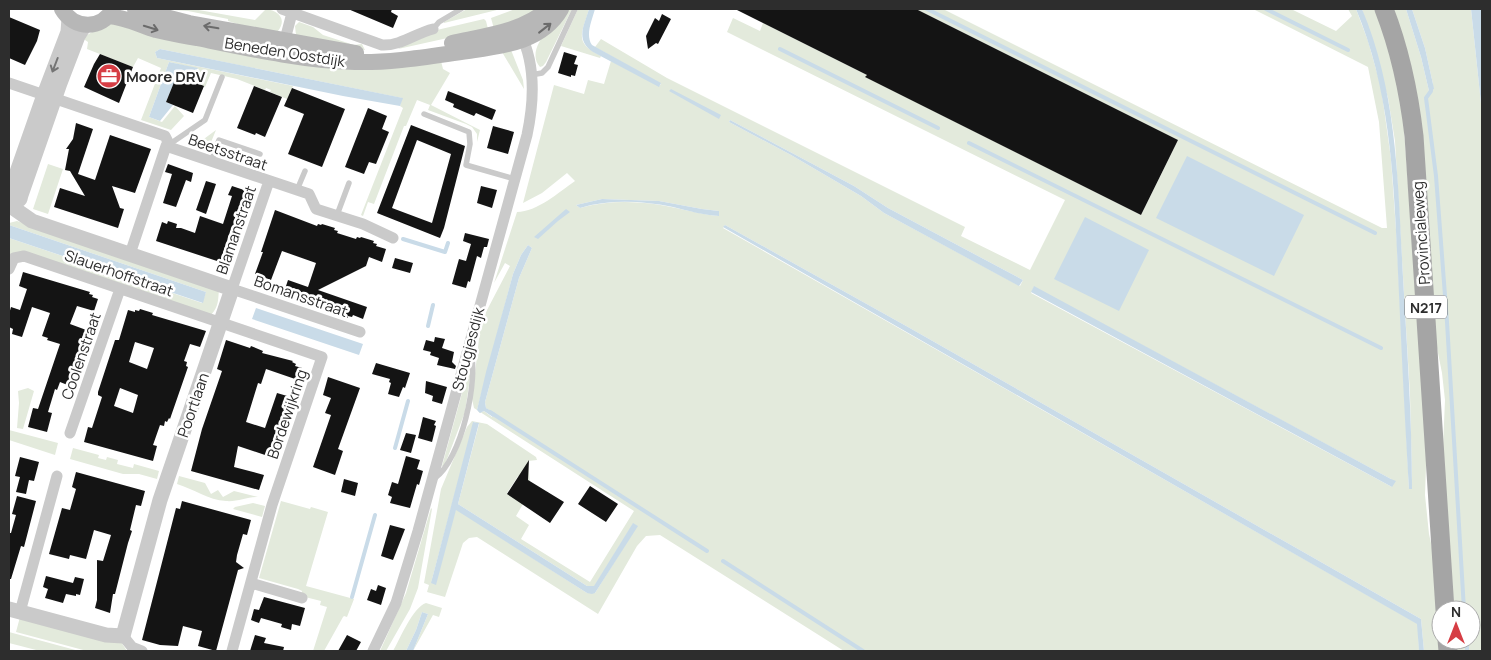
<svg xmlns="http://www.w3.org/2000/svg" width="1491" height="660" viewBox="0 0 1491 660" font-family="Manrope,sans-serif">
<rect width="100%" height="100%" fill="#fff"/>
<!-- green -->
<path fill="#e3eadc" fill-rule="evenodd" d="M172,9H193L255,20L266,9C279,11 287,19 278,31L265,33L228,21V19L188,11L173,10Z
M467,9H501L444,23V22Z
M515,9H541L494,29L491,18Z
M566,9H572L546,62L543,66L540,67C524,49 555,22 566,9Z
M578,9H589C582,34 573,42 601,56L600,58L561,46Z
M916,9H943L1382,228H1387L1379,122L1368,67L1253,9H1291L1336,31L1352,16L1348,9H1356L1368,41L1381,87L1391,159L1397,244L1409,489L1412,476L1410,395L1395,141L1388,98L1362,9H1377L1383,26L1402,103L1427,438L1425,495L1429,534L1436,566L1441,651H1424L1421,619L908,327L725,225L723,228L1418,624L1419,651H844L660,535L646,536L637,546L598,614L477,537L469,538L463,543L445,597L427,592L429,585L424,583L441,489L467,427L472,421L487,424L536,457L537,460L528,461L530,483L518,476L507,493L523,504L516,516L529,525L521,539L590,582L634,511L477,410L474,408L472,399L480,330L486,312L510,266L505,263L494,283L517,212C537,212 559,192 575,181L567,173L542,193L523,203L554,85L584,94L588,80L604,84L611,61L659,86L661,84L595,47L601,39L667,78L965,227L961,236L1030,270L1065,200L727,32L733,18L760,31L763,23L867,75L866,77L1141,215L1178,140ZM730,120L854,186L888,208L1023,280L1020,286L884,213L861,196L791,155L729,122ZM602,199L659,201L702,209L719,211V216C704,215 691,211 676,208C645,201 611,199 580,208L576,205ZM528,245L532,248L519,278L485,402L486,408L495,414L492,417L484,411L480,413L477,410L513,274L521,255ZM1034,287L1391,479L1392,487L1031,293ZM474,422L479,424L458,504L587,586L594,587L633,524L637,526L595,593H587L456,509L431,583Z
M1391,9H1406L1421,57L1429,91L1433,84L1425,48L1412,9H1471L1482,113V651H1454V640H1471V610H1452L1443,447L1445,400L1442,373L1436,343Z
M484,19L486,21L488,29L398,49L424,33Z
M124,22L283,58L440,57L443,69L450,73L431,105L480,130L477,142V134L472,127L466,124L428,110L430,105L417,100L406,126H404L374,204L368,202L363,216L361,215L403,108L400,106L402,98L160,49L155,52L157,58L293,86L287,99L270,92L271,90L266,88L265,90L237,79L211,73L205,87L190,81L199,69L169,62L149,117L162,122L175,106L184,116L171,130L141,120L161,68L138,58L133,67L87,49L88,42L82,38L104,25Z
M299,22L313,27L323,35L354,45L362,44L365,50L353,49L296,35L295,26Z
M511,50L523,80L524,89L502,52Z
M216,130L207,152L193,147Z
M48,164L63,169L48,214L33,209Z
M17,221L219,289C218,300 219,306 211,315L9,257V238L202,303L206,292L9,225V223Z
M470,364H472L465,412L444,467L442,466Z
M28,388L34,391L23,429L17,428L19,403L18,391Z
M9,430L58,443L55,455L9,440Z
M73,448L99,455L98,458L106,460L107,457L118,460L117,464L133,468L134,464L159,471L157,479L139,474H123L70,459Z
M179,476L205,483L211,494L218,490L223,497L234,491L258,497C247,497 237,502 226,501C208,500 194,489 177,484Z
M281,501L310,509L311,507L328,512L306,586L354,599L347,617L344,616L343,617L324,651H313L327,607L320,605L321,601L301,596L302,591L298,589L259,578Z
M253,503L265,506L262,517L233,509L235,507Z
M431,508L432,509L418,588L410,609L386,651H380L406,593Z
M426,603L442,608L439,617L433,615L413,651L428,614L422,612L416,630L406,651H393C400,639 413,607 426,603Z
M20,617L121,642L127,651H87L16,632Z
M9,632L79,651H40L9,643Z"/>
<!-- water -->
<path fill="#c9dbe8" d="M589,9H595C592,20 585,35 592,45L661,83L659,87L593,52C575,40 584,26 589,9Z
M1356,9H1362C1398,94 1398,187 1403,277C1407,348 1412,418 1412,489H1409L1408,473C1404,406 1401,339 1398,273C1394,184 1391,92 1356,9Z
M1406,9H1412L1425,48L1433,84L1434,89L1429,91L1421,57Z
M1471,9H1482V113Z
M160,49L403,98L400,106L343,96L157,58L155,52Z
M169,62L198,68L188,80L177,76L166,102L173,105L160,121L149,117Z
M671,89L721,115L719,119L669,91Z
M730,120L854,186L888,208L1023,280L1019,286L884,213L861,196L791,155L729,122Z
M1187,156L1304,215L1274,276L1156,218Z
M602,199L659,201L702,209L719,211V216C703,215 689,211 673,207C643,201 610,199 580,208L576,205Z
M566,209L570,212L558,221L538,239L534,237Z
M1085,217L1149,250L1119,311L1054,279Z
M9,225L206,292L203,303L9,238Z
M725,225L908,327L1421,619L1424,651H1419L1417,624L723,227Z
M528,245L532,248L519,278L485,402L486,408L495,413L493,417L484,411L480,413L477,410L486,372L513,274L521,255Z
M1034,286L1391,479L1396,481L1392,487L1031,292Z
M256,308L363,344L359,355L252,319Z
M473,422L479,423L458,504L587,586H594L633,523L638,526L595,593L592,594L587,593L456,510L436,585L431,583Z
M422,612L428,614L413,651H406L416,630Z"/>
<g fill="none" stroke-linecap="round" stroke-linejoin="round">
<!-- stream -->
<path stroke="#c9dbe8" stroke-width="4" d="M927,9L1375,233
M1266,9L1348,50
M780,49L938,128
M1431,88V91L1426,98L1436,176L1447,322L1464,610
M969,143L1381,348
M403,239L445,252
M445,252L448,243
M428,326L433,305
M490,412L707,551
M395,448L408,401
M723,561L863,651
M352,597L375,515
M1467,640V651"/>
</g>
<!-- building -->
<path fill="#141414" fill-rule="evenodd" d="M348,9H392L391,12L398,16L393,28Z
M735,9H916L1178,140L1141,215L865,77L867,75Z
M662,14L671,19L658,44L656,43L648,49L646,36L655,18L659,21Z
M9,17L40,30L37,41L25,65L9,58Z
M564,52L577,56L574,64L578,65L575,76L571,75V77L558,73Z
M100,54L133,67L119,103L84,87L94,64Z
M177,75L204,86L193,113L166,102Z
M254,86L282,97L265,137L256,133L255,135L237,128Z
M292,88L345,109L322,167L288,154L304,114L284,106Z
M448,91L496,110L492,120L476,113L474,116L453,107L454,104L445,100Z
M368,108L387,116L382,129L389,132L376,164L369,162L364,174L345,167Z
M76,123L93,129L78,174L95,180L110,135L151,149L135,193L112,186L120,208L124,209L118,228L54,207L60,188L85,196L70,171L65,170L69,149H66L73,139Z
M411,125L465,146L444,228L440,238L377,213ZM417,140L451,154L432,223L392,208Z
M493,126L514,132L508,154L487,148Z
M168,164L193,173L191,182L186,180L176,207L163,203L172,174L165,172Z
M206,181L216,184L206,214L196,210Z
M232,186L250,192L237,228L233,227L231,232H230L220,262L156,241L162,222L167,224L168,221L177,224L176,228H181L195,233L200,216L223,224L232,196L228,195Z
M481,186L497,190L492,208L477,203Z
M275,210L317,226L318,224L321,225L322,224L335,228L334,230L338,231L337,233L356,239L357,237L360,238L361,237L374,241L373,243L377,244L376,246L386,249L382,262L369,257L366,266L318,290L367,307L363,319L353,315L352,317L348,316V318L341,316L335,314L336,312L332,311L333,309L314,302L313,304L309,303V305L296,300L297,299L293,298V295L284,292L288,280L308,287L316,263L282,251L271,280L255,274L263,252H261Z
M465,233L489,239L487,247H484L481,258L477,256L470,282L468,281L466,288L452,284L459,259L466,261L471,244L463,241Z
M395,258L413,263L410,273L392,268Z
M23,272L90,292L89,294L93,295L92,297L98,299L94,311L77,306L70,324L89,331V334L70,386L60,382L57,390L55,389L48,412L52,413L47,432L28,427L33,408L38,409L60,344L47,340L48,338L42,336L50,313L32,307L22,337L12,334L13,329L9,327V314L11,307L20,310L27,289L19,286Z
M140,309L153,313L152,315L206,331L200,347L190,344L184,361L187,362L186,366L188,367L170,419L169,418L167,422L165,421L164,426L160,425L153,445L157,446L153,461L84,442L88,427L92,428L102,397L98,395V392L115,340H119L128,310L135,312V310L139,311ZM135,342L154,348L147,369L129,362ZM120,388L138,395L133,413L114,406Z
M435,337L445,339L442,348L454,352L452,362L456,366L455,369L437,365L439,358L430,355L431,352L423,350L426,340L434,342Z
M226,340L250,348L251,346L263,351L262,353L293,361L292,362L296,364L295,366L302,368L298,380L266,369L261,384L258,383L246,422L265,428L277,393L294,398L275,452L268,449L265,455L238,446L234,467L264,475L259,490L191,471L202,429L222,371L217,369Z
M376,363L410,373L405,388L403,387L399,397L388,394L391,383L389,382L390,379L372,374Z
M328,377L360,388L338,449L343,451L335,475L313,467L331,415L325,413L331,398L323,395Z
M426,381L447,387L442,404L432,401L433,396L425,393Z
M423,417L436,421L434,425L436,426L432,442L418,438Z
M406,433L416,435L411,453L400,450Z
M406,456L420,460L417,469L423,471L419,485L417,484L410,508L390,503L392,497L388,495L392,482L398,484Z
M20,457L39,462L34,481L29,480L26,494L16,492L20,477L15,476Z
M529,460L528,480L564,502L550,523L507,494Z
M76,472L145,491L141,506L136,505L130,530L132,531L128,543L115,594H113L110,613L95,608L97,600V560L103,561L111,535L94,530L86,559L70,555L69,559L49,554L62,508L70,510L76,489L72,487Z
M344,479L358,483L355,496L341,492Z
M590,486L618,504L606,522L578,504Z
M17,496L36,501L24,547L21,546L11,579H9V533H11L16,515L12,514Z
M182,501L251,520L247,535L243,534L237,555L236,562L244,568L238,570L216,651L198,646L202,631L183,626L178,646L160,645L142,640L176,508L180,509Z
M390,525L405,529L393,560L381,556Z
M46,576L73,583L75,577L84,579L80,595L76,594V596L66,594L63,603L45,598L48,589L43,587Z
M378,585L386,588L381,605L367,600L371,589L376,591Z
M264,597L305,608L300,626L292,624L291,630L281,627L282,624L261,618L259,623L251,620L254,609L259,610Z
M255,635L266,638L264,643L284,647L283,651H250Z
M347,635L361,642L356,651H338Z"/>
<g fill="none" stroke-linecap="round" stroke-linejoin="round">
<!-- service -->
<path stroke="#cacaca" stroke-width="5.5" d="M433,29L439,22L461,9
M531,75L542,73L548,67L575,9
M424,114L469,132L470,144L466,165L515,179
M167,146L205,120L222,77
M211,162L219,140L260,154
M297,190L305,171
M337,215L349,183
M435,478C461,460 480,378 470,348"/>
<!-- minor -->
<path stroke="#cacaca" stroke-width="11" d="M282,9L382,45C401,46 416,33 433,29
M283,47L292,13
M9,83L165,136L168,142L166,146L309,194L316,209L363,224L393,238
M269,181L232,289L360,332
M130,254L166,146
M9,269L14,258L24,256L322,357L272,505L232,651
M70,433L120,289
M251,583L302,598
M20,612L57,476
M123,636L132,647L142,651
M373,651L396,603L418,531L527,135C534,102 536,64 520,33"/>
<!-- tertiary -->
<path stroke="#cacaca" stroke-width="15" d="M69,18L68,32L44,95L10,192L9,196L11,206L20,199L21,195L60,83L78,36L85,25
M9,205L32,221L232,289L160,500L123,636L106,635L9,609"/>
<!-- secondary -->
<path stroke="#b7b7b7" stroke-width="16" d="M62,9C74,30 102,30 113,9
M135,9L189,23L356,53
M108,16C125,17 140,25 156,30C169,33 183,36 197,38C246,48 305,61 355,62C393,63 431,56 468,51C503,46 542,42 561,9
M452,43C484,36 523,32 548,9"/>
<!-- primary -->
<path stroke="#a5a5a5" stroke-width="19" d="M1384,9C1400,50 1409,93 1414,136L1445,610
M1447,640L1448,651"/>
</g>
<!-- one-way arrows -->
<defs><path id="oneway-shaft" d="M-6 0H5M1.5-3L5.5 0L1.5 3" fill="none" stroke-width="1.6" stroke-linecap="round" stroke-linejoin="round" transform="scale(1.25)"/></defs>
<g stroke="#6b6b6b">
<use href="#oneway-shaft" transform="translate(211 27) rotate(-170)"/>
<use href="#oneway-shaft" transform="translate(151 28) rotate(17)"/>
<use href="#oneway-shaft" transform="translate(545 28) rotate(-38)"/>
</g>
<use stroke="#747474" href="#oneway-shaft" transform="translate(55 65) rotate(111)"/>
<!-- icons -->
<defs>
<symbol id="office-disc" viewBox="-11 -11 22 22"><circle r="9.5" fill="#d63d44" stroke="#fff"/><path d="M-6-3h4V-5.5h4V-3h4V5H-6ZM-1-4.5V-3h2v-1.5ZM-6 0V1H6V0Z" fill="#fff"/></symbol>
</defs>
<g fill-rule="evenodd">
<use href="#office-disc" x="95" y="62" width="28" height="28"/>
</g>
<g text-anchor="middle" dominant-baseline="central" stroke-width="5" stroke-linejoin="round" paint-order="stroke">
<!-- shield labels -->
<rect fill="#fff" stroke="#6c6c6c" stroke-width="1" x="1405" y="295.5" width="42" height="23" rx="4"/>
<g font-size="14" font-weight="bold" fill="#2d2d2d">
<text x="1426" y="307">N217</text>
</g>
<!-- street labels -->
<g font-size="15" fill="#2d2d2d" stroke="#fff">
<text transform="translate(285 52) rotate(9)">Beneden Oostdijk</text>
<text transform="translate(228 152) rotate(19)">Beetsstraat</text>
<text transform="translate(236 230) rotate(-71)">Blamanstraat</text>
<text transform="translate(1421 233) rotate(-94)">Provincialeweg</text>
<text transform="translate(119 273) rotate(19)">Slauerhoffstraat</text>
<text transform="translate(301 296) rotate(19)">Bomansstraat</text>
<text transform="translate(468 349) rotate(-75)">Stougjesdijk</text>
<text transform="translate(81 356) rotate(-71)">Coolenstraat</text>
<text transform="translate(193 405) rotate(-71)">Poortlaan</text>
<text transform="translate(287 414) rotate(-71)">Bordewijkring</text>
</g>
<!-- poi labels -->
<g font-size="15" font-weight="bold" fill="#2d2d2d" stroke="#fff" text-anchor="start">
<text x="126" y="76">Moore DRV</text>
</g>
</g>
<!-- border -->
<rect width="1491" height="660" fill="none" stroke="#2d2d2d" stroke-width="20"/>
<!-- north arrow -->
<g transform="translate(1456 625)"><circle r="24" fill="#ffffff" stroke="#ababab"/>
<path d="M0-4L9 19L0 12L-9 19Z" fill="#d63d44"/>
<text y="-8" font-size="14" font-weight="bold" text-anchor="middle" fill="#2d2d2d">N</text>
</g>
</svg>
